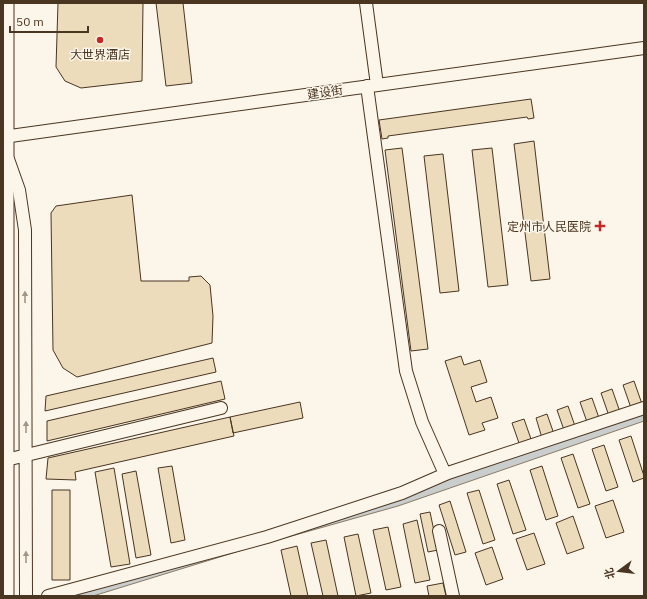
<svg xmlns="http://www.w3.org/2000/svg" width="647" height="599" viewBox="0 0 647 599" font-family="'IBM Plex Sans','Noto Sans SC',sans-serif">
<rect width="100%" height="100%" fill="#fbf6e9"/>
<!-- water -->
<path fill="#c9cecd" stroke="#887966" d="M644,414V421L398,506L249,548L93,596H63L411,495L452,477Z"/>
<!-- building -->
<path fill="#ecdcbc" stroke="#4a3520" d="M58,3H143L142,81L81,88L65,81L56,67Z
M156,3H183L192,83L166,86Z
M531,99L534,118L528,119L527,117L388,136V138L382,139L379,120Z
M534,141L550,279L531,281L514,144Z
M402,148L428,349L411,351L385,150Z
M492,148L508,285L488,287L472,150Z
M443,154L459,291L440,293L424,156Z
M132,195L141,281H189V277L201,276L210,285L213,316L212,343L77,377L63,368L53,350L51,213L56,206Z
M461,356L464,365L480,360L487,382L471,387L476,402L491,397L498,418L482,423L485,430L469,435L445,361Z
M213,358L216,372L45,411L46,396Z
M221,381L225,399L47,441V421Z
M634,381L642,404L631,408L623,385Z
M612,389L620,412L609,416L601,393Z
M592,398L599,418L587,422L580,402Z
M300,402L303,418L233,433L230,417Z
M568,406L575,426L564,430L557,410Z
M547,414L554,434L542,438L536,418Z
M230,417L234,436L75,472L76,480L46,479L48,458Z
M524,419L531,439L519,443L512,423Z
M631,436L644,476V478L633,482L619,440Z
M604,445L618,487L606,491L592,449Z
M573,454L590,504L578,508L561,458Z
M172,466L185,540L171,543L158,468Z
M542,466L558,516L546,520L530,470Z
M114,468L130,564L111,567L95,472Z
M136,471L151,555L136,558L122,474Z
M509,480L526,530L513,534L497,484Z
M52,490H70V580H52Z
M479,490L495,540L483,544L467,493Z
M613,500L624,532L606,538L595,506Z
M450,501L466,552L455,555L439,505Z
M430,512L438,550L428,552L420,514Z
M573,516L584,548L567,554L556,523Z
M417,520L430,580L415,583L403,524Z
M388,527L401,587L386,590L373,530Z
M534,533L545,564L527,570L516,539Z
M358,534L371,593L356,596L344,537Z
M326,540L338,596H323L311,543Z
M297,546L308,596H291L281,550Z
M492,547L503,579L486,585L475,553Z
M443,583L446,596H429L427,586Z"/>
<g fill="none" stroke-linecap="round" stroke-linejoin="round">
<defs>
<path id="minor" d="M366,3L377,85
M367,86L406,371L422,422L445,474
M3,137L644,48
M8,159L19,190L25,230L26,596
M6,460L221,408
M439,531L453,596
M48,596L267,537L402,493L448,473L644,408"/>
<path id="major" d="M6,596V3"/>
</defs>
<!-- minor casing -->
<use href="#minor" stroke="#4a3520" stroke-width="14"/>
<!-- major casing -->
<use href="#major" stroke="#4a3520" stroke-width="17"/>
<!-- minor -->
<use href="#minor" stroke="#fbf6e9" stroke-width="12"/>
<!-- major -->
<use href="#major" stroke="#fbf6e9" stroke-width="15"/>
</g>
<!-- one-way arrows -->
<defs><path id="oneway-solid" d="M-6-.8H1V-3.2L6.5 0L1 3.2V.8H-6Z"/></defs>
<g fill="#a29684">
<use href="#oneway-solid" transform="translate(25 297) rotate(-90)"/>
<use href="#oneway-solid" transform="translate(26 427) rotate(-90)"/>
<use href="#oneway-solid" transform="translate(26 557) rotate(-90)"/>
</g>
<!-- markers -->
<g fill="#c62828" stroke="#fbf6e9" stroke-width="1.5">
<circle cx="100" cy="40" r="4"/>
<path d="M598 220h4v4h4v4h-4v4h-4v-4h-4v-4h4z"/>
</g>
<g text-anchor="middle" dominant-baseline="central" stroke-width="3" stroke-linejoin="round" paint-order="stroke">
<!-- poi labels -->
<g font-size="12" fill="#4a3520" stroke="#fbf6e9">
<text x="100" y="54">大世界酒店</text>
<text x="591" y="226" text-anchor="end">定州市人民医院</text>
</g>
<!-- street labels -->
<g font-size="12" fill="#4a3520" stroke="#fbf6e9">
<text transform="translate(325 92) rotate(-8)">建设街</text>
</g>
</g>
<!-- border -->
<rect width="647" height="599" fill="none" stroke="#4a3520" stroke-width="8"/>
<!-- north arrow -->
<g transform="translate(619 571) rotate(255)" stroke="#fbf6e9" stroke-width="3" paint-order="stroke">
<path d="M0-3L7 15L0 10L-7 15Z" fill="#4a3520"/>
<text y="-6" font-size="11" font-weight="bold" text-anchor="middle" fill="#4a3520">北</text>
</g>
<!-- scale -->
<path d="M10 26v6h78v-6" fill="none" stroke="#4a3520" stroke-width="2"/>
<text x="16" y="26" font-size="12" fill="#4a3520" stroke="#fbf6e9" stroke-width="3" paint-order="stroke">50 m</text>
</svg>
